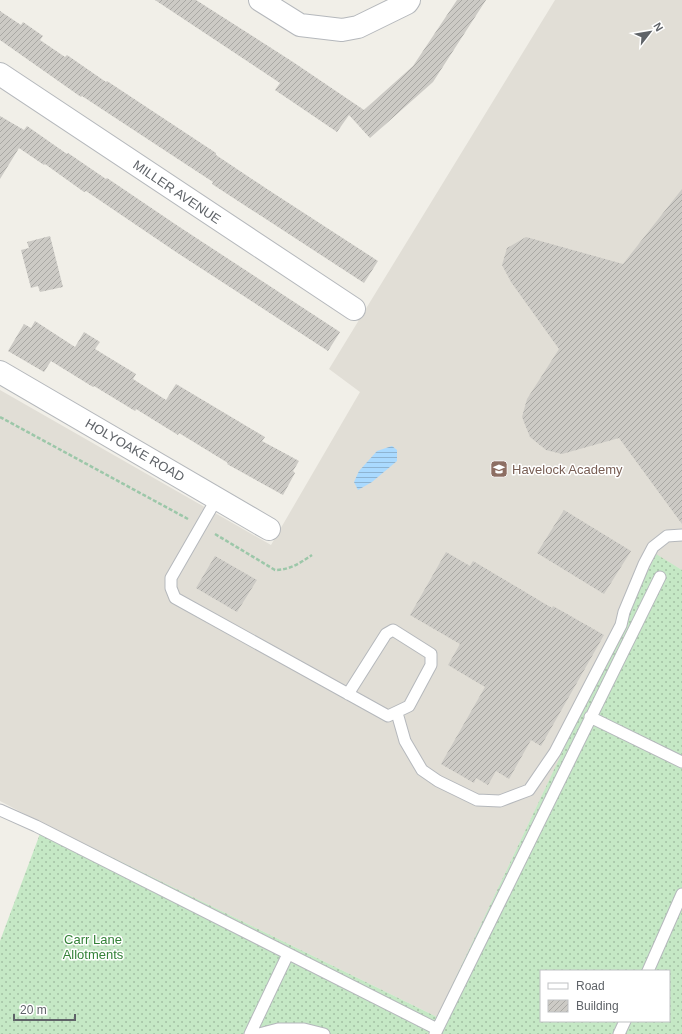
<svg xmlns="http://www.w3.org/2000/svg" width="682" height="1034" viewBox="0 0 682 1034" font-family="Helvetica,sans-serif">
<defs>
<pattern id="garden-dots" width="8" height="8" patternUnits="userSpaceOnUse"><rect width="8" height="8" fill="#c5e8c5"/><path d="M2 2h.1M6 6h.1" fill="none" stroke="#a3c0a4" stroke-width="1.8" stroke-linecap="round"/></pattern>
<pattern id="water-rules" width="6" height="5" patternUnits="userSpaceOnUse"><rect width="6" height="5" fill="#aadaff"/><path d="M0 2.5h6" fill="none" stroke="#8eb4d2"/></pattern>
<pattern id="building-hatch" width="6" height="6" patternUnits="userSpaceOnUse"><rect width="6" height="6" fill="#cccac5"/><path d="M-1 1l2-2M0 6l6-6M5 7l2-2" fill="none" stroke="#a9a8a4"/></pattern>
</defs>
<rect width="100%" height="100%" fill="#f1efe8"/>
<!-- education -->
<path fill="#e1ded6" d="M555,0H682V570L656,555L437,1017L38,821L0,801V390L271,545L360,392L329,369Z"/>
<!-- garden -->
<path fill="url(#garden-dots)" fill-rule="evenodd" d="M656,554L682,570V1034H0V941L41,831L38,821L437,1017ZM541,971H669V1021H541Z"/>
<!-- water -->
<path fill="url(#water-rules)" d="M392,446L397,450V461L372,482L358,490L354,482L359,471L377,451Z"/>
<!-- building -->
<path fill="url(#building-hatch)" d="M155,0H196L293,62L364,110L413,66L457,0H486L433,82L370,138L349,115L337,132L275,90L280,83Z
M0,11L21,25L23,22L43,36L40,40L65,57L67,55L106,82L107,81L216,153V155L267,189L378,261L364,283L212,184L213,182L187,165L82,96L81,97L0,40Z
M0,116L24,130L27,126L67,154L68,153L106,179L107,178L178,226L340,332L328,351L176,252L86,191L84,192L45,164L44,165L19,148L0,179Z
M682,189V524L619,438L562,454L546,450L530,437L522,417L527,399L559,349L511,282L502,265L507,248L526,237L623,264Z
M50,236L63,287L40,292L38,286L31,288L21,250L29,248L27,242Z
M35,321L75,347L84,332L100,342L95,349L136,374L133,379L166,400L176,384L265,437L262,441L299,461L293,471L295,473L283,495L227,464L228,463L179,433L178,435L136,409L135,411L94,386L93,387L51,361L44,372L8,351L24,324L31,328Z
M564,510L631,551L604,594L537,553Z
M446,552L470,566L473,561L552,608L553,606L604,635L541,746L531,740L509,779L496,771L488,785L476,778L474,783L441,764L485,687L448,665L460,644L410,615Z
M215,556L257,580L237,612L196,588Z"/>
<g fill="none" stroke-linecap="round" stroke-linejoin="round">
<defs>
<path id="service" d="M217,498L171,578V588L175,598L388,716L409,706L431,665V654L393,630L386,634L348,694
M397,713L405,741L422,770L438,781L477,800L500,801L529,790L555,752L621,625L624,612L644,564L653,547L667,536L682,535
M590,717L682,762
M0,810L36,826L437,1029
M648,971L682,894
M250,1034L288,954
M259,1034L278,1029H304L324,1034
M435,1034L660,577
M619,1034L625,1021"/>
<path id="minor" d="M260,0L300,25L342,30L358,27L407,3L409,0
M0,74L354,309
M0,372L269,529"/>
</defs>
<!-- service casing -->
<use href="#service" stroke="#b5b8bc" stroke-width="13"/>
<!-- minor casing -->
<use href="#minor" stroke="#b5b8bc" stroke-width="24"/>
<!-- path -->
<path stroke="#9cc7a9" stroke-width="2.5" stroke-dasharray="4 2" stroke-linecap="butt" d="M0,417L188,519
M215,534L275,570C290,570 300,563 312,555"/>
<!-- service -->
<use href="#service" stroke="#fff" stroke-width="11"/>
<!-- minor -->
<use href="#minor" stroke="#fff" stroke-width="22"/>
</g>
<!-- icons -->
<defs>
<symbol id="school-square" viewBox="-11 -11 22 22"><rect x="-9" y="-9" width="18" height="18" rx="4" fill="#8d6e63" stroke="#fff"/><path d="M0-5L7-2L0 1L-7-2ZM-4 1L0 2.5L4 1V4Q0 6-4 4Z" fill="#fff"/></symbol>
</defs>
<g fill-rule="evenodd">
<use href="#school-square" x="489" y="459" width="20" height="20"/>
</g>
<g text-anchor="middle" dominant-baseline="central" stroke-width="3" stroke-linejoin="round" paint-order="stroke">
<!-- street labels -->
<g font-size="13" fill="#5f6368" stroke="#fff">
<text transform="translate(177 192) rotate(34)">MILLER AVENUE</text>
<text transform="translate(135 450) rotate(30)">HOLYOAKE ROAD</text>
</g>
<!-- education labels -->
<g font-size="13" fill="#785e54" stroke="#fff" text-anchor="start">
<text x="512" y="469">Havelock Academy</text>
</g>
<!-- park labels -->
<g font-size="13" fill="#348238" stroke="#fff">
<text x="93" y="939">Carr Lane<tspan x="93" dy="15">Allotments</tspan></text>
</g>
</g>
<!-- legend -->
<rect x="540" y="970" width="130" height="52" fill="#ffffff" stroke="#bfc1c3"/>
<rect x="548" y="983" width="20" height="6" fill="#ffffff" stroke="#bfc1c3"/>
<text x="576" y="990" font-size="12" fill="#5f6368">Road</text>
<rect x="548" y="1000" width="20" height="12" fill="url(#building-hatch)" stroke="#bfc1c3"/>
<text x="576" y="1010" font-size="12" fill="#5f6368">Building</text>
<!-- north arrow -->
<g transform="translate(650 32) rotate(59)" stroke="#ffffff" stroke-width="3" paint-order="stroke">
<path d="M0-3L7 15L0 10L-7 15Z" fill="#5f6368"/>
<text y="-6" font-size="11" font-weight="bold" text-anchor="middle" fill="#5f6368">N</text>
</g>
<!-- scale -->
<path d="M14 1014v6h61v-6" fill="none" stroke="#5f6368" stroke-width="2"/>
<text x="20" y="1014" font-size="12" fill="#5f6368" stroke="#ffffff" stroke-width="3" paint-order="stroke">20 m</text>
</svg>
